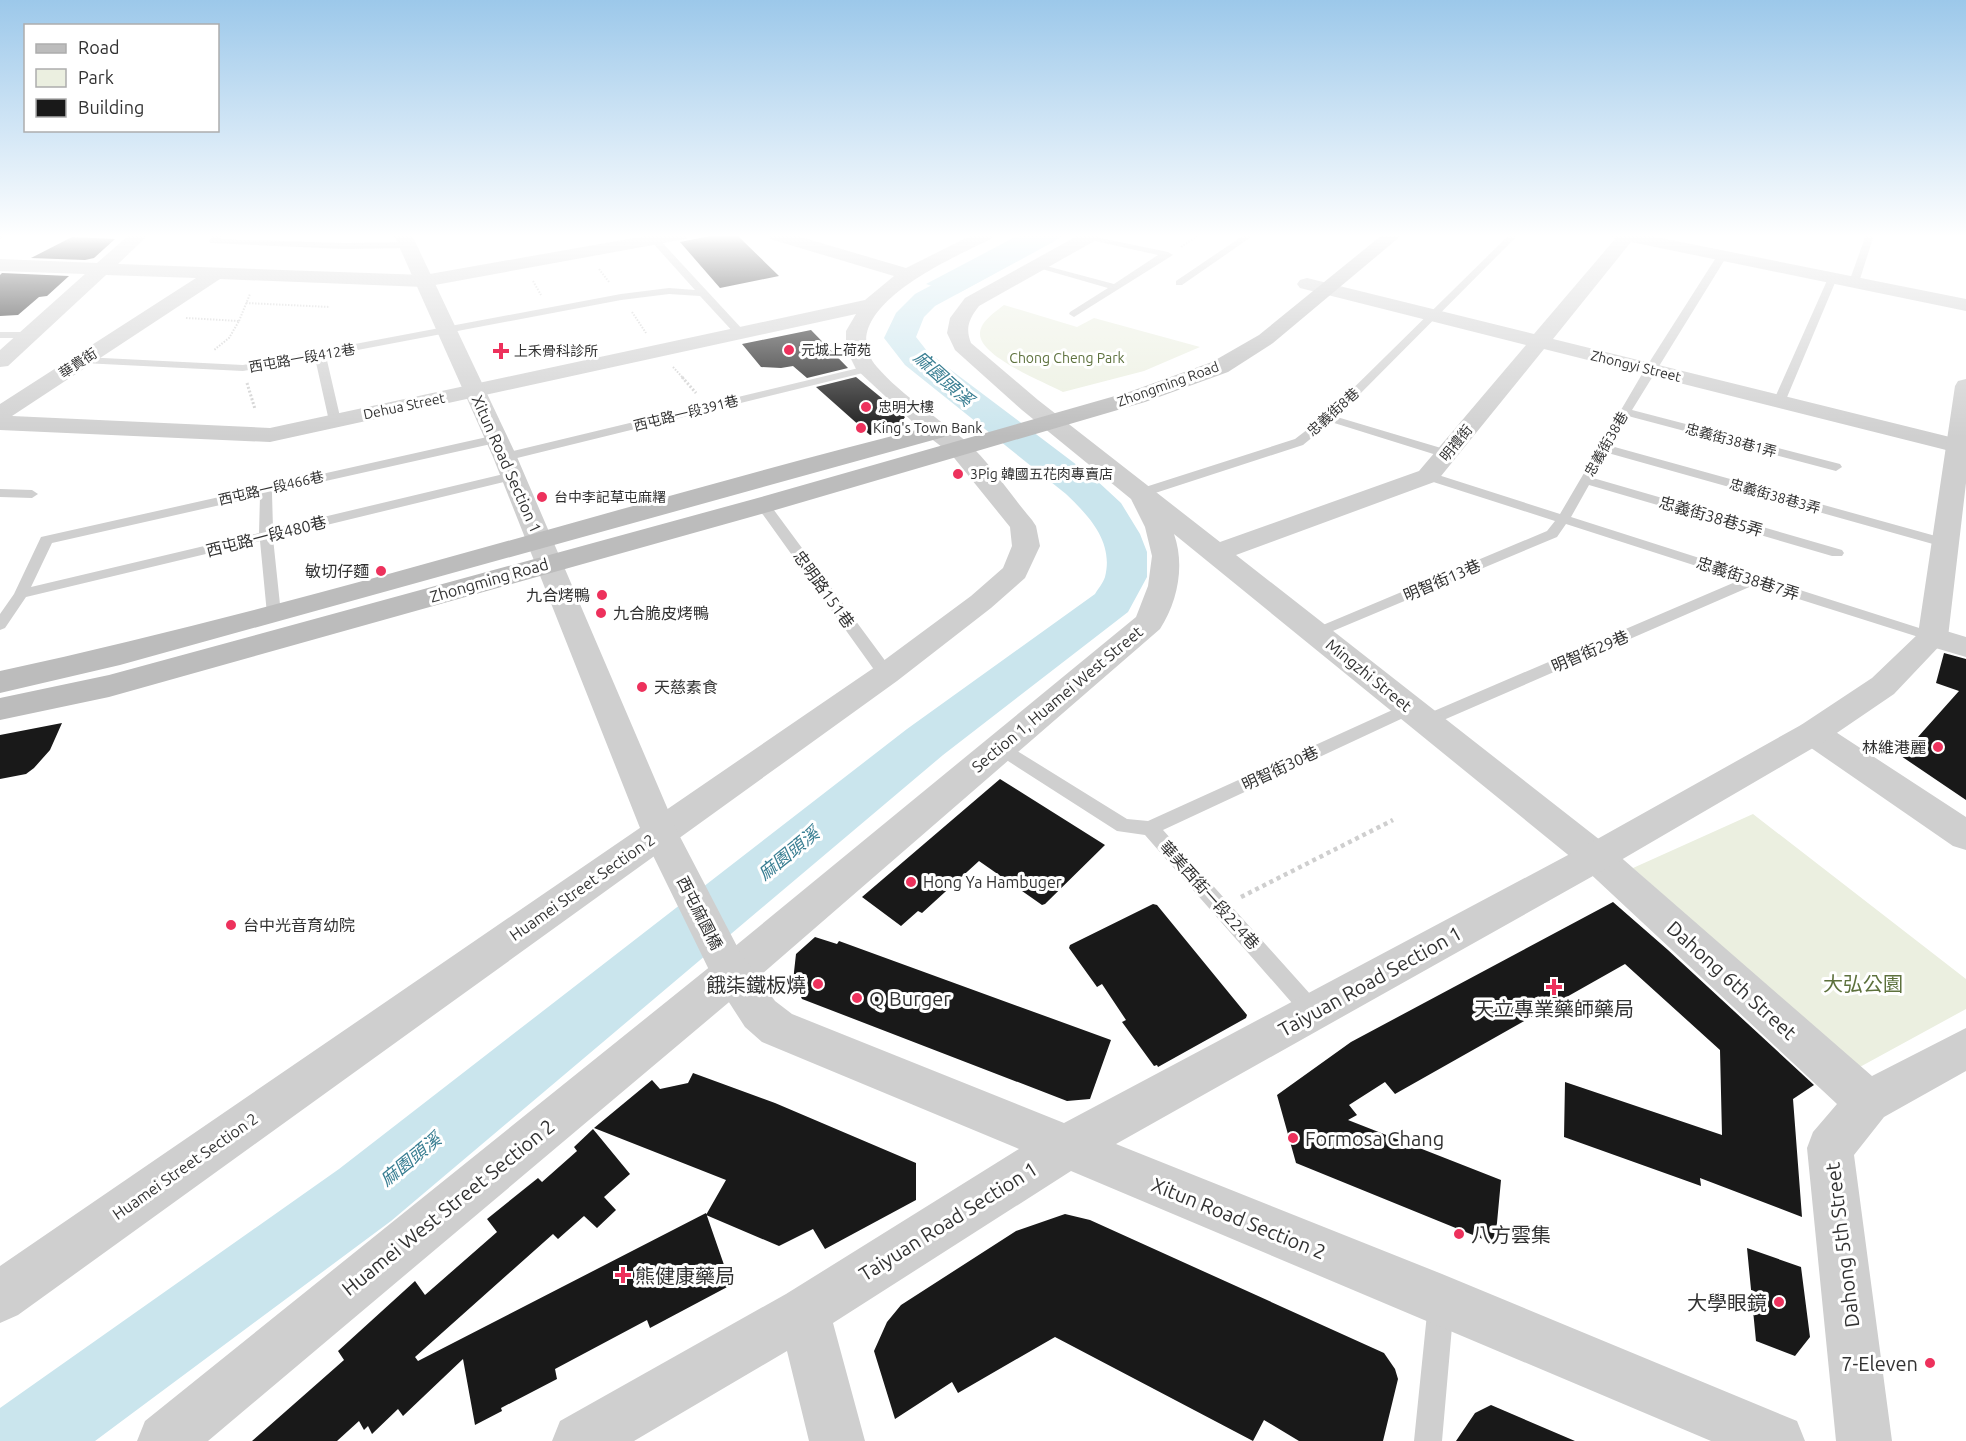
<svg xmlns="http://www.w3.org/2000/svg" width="1966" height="1441" viewBox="0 0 1966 1441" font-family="Ubuntu,'Noto Sans TC',sans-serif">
<rect width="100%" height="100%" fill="#fff"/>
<!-- green -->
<path fill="#ebefe0" d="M1004,305L1077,327L1094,318L1200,347L1144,371L1063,392C1044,382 978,356 980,333C981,321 995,312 1004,305Z
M1753,814L1966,979V1009L1858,1068L1633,868Z"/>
<!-- water -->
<path fill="#cae5ed" d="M1019,235H1065L957,294L926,284Z"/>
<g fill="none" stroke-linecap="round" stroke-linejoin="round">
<!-- river -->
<path fill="#cae5ed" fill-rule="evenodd" d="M1026,235H1059L1055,241L935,306L924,317L916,337L927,351L947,367L1094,478L1121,503L1140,534L1147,552V577L1128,612L943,755L391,1221L95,1441H0V1408L339,1169L907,729L1095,594C1098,589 1103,583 1105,577C1114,542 1089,516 1066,494L905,365L884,338L896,313L915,294Z"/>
</g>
<!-- building -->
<path fill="#191919" d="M715,235H737L779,276L720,288L680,242Z
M72,237L115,239L94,258L85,260L31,258Z
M2,273L69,276L47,296L39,297L18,315L0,316V275Z
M811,330L848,368L807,378L793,366L781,368L761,367L742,344Z
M856,377L905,417L897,429L870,435L816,387Z
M1944,653L1966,659V800L1901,756L1959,691L1936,683Z
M62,723L50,750L34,768L26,774L0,779V735Z
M1000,779L1105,845L1045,904L1042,905L979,861L922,913L918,911L901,926L862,897Z
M1613,902L1668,950L1814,1085L1793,1099L1802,1217L1700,1178L1701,1186L1564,1137L1565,1082L1722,1135L1720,1050L1625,964L1395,1094L1385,1082L1349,1105L1357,1115L1348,1120L1501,1180L1495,1244L1296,1163L1277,1095L1351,1042Z
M1153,904L1157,905L1247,1015L1246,1018L1158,1067L1157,1065L1154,1066L1122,1022L1126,1020L1102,984L1097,987L1069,948L1070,945Z
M815,937L837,944L839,941L1111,1040L1090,1099L1067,1101L802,999L793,981L796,954Z
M693,1073L775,1103L916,1163V1200L825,1249L813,1229L779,1246L706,1215L726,1180L594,1128L652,1080L660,1089L688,1083Z
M593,1129L630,1174L604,1197L616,1210L597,1228L584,1216L558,1239L553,1234L415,1357L418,1361L706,1213L731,1285L650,1328L647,1320L555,1369L557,1379L501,1408L502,1411L475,1425L463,1359L403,1416L398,1409L372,1434L368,1426L364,1430L359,1421L337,1441H252L344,1360L338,1351L415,1281L425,1295L497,1232L487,1219L538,1178L542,1182L577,1151L574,1147Z
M1065,1214L1090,1220L1384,1353L1395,1369L1398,1379L1383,1441H1299L1264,1420L1253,1441L1055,1337L958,1393L952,1382L895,1419L874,1351L887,1322L901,1305L1016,1231Z
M1747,1248L1801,1267L1810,1337L1795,1356L1756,1341Z
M1491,1405L1575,1441H1456L1475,1413Z"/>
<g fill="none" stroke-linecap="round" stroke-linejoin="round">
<!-- path-far2 -->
<path stroke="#cfcfcf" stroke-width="2" stroke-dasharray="1.5 1.5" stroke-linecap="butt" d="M1181,247L1199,235
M599,269L609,282
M533,281L541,295
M246,303L330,307
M632,312L646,333
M186,318L239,321L229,338L214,350
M239,321L250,294
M673,367L684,379"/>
<!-- path-far1 -->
<path stroke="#cfcfcf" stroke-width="3" stroke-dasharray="2 2" stroke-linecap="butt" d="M682,377L696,393
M247,383L255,409"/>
<!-- path -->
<path stroke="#cfcfcf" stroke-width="4.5" stroke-dasharray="4 4" stroke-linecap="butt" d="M1241,897L1393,820"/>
<!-- service -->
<path fill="#cfcfcf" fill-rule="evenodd" d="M0,235H6L0,239Z
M214,235H223L220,239L344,243L408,242L412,245L408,248L344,249L210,243L209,241Z
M1086,235L1168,252L1173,255L1074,317L1069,314L1070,312L1108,288L1035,267V263L1114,284L1158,255L1086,239Z
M1244,235H1254L1182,285H1176V281Z
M1509,235H1518L1337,417L1451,451V457H1443L1331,422L1303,445L1146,496H1136L1135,493L1136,490L1295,439L1325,416Z
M1866,235H1874L1859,282L1851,284L1849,282Z
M651,237H657L744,331V335H736L700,296L669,294L621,300L326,356L341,421L335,425L329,421L315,358L243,371L83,363L78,360L83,357L243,365L621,294L669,288L695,290L651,241Z
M1722,253L1727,256L1632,410L1840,464L1842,467L1836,471L1628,416L1611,446L1950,540L1952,543L1950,546H1940L1608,453L1593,478L1842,550L1844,553L1842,556H1832L1589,485L1571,517L1938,634L1941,637L1938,640H1928L1754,585L1432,725H1420L1418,721L1420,717L1740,580L1566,524L1557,537L1321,636H1311L1308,633L1311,630L1547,531L1555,521L1424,479L1422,476L1428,472L1432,473L1560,514L1645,369L1717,256Z
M1829,276L1837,278L1785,402L1779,405L1775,404L1773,402Z
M0,332H28L33,335L28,338H0Z
M867,366L871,367V371L505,461L499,457L505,453Z
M496,435L502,439L500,442L272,493L273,529L512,472L518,476L516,479L273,538L281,614L279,617H269L267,614L260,541L26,597L5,628L0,630V614L14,594L41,537ZM260,496L259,533L31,587L52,543Z
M0,489L32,490L38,494L32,498L0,497Z
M763,501L768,502L892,670L894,674L892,678H880L756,505Z
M1410,702L1416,704L1418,708L1416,712L1163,830L1320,1005L1324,1012L1320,1019L1313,1021L1306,1019L1145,835L1117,831L994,752L992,748L994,744H1006L1127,819L1148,821Z
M1441,1291L1450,1295L1454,1304L1442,1441H1414L1428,1304L1432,1295Z"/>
<!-- minor -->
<path fill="#cfcfcf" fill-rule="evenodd" d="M129,235H148L118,264L424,275L651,235H689L686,239L680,240L424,287L220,279L12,416L270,428L865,300L894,276L770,239L767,235H794L906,268L972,235H994L991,239C955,257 829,310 877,367C902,396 939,418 968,443C989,462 1013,498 1032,520L1036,526L1040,546L1025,578L991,608L897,681L18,1315L0,1323V1266L875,667L971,596L1003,568L1012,546L1010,527L951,454L929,437L856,369L846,349V331L856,314L270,442L0,430V404L196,278L106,275L8,366L0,367V350L85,274L0,271V259L97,263Z
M1079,235H1101L1098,239L979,306C969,319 965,328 971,343L1038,400L1220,542L1419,471L1526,345L1300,288L1297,284L1300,280L1307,278L1534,334L1615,239L1611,235H1646L1966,299V311L1631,242L1553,339L1966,441V455L1544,349L1437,481L1236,555L1609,847L1872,1076L1966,1028V1071L1884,1117L1854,1155L1892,1441H1836L1807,1148L1813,1132L1837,1104L1583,867L1174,534C1185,565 1178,601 1160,629L747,987L208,1441H137L145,1421L717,961L1136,617L1148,586L1152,556L1145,527L1131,499L1022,410L955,350L947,333L950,318L965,298Z
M1933,627L1966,637V657L1922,644L1918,637L1922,630Z
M1813,721L1825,725L1966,817V850L1953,846L1801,741L1796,733L1801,725Z"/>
<!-- tertiary -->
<path fill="#cfcfcf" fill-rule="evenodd" d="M394,235H412L517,457L678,833L740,952L775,1001L792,1014L1064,1123L1583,847L1801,725L1872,678L1918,634L1955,386L1958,381L1966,379V483L1948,637L1894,694L1825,741L1609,867L1116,1144L1442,1274L1797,1421L1805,1441H1711L1071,1171L833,1323L865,1441H809L787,1351L634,1441H552L560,1421L786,1294L1019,1149L762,1042L745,1027L712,976L642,833L493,457Z"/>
<!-- secondary -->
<path fill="#bcbcbc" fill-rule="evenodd" d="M1382,235H1402L1273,343L1228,372L1145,402L772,511L109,697L0,720V698L109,675L754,499L1129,392L1212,362L1259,335Z
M936,425L944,427L948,432L944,437L120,665L0,693V671C316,603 623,503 936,425Z"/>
</g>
<!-- sky -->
<linearGradient id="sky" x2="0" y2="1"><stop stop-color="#9cc8ea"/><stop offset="0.54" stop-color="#fff"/><stop offset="1" stop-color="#fff" stop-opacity="0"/></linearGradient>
<rect width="1966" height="437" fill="url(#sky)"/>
<!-- markers -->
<g fill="#ed315c" stroke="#fff" stroke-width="2">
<circle cx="789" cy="350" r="6"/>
<path d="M498 342h6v6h6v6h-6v6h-6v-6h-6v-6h6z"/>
<circle cx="866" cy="407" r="6"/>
<circle cx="861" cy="428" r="6"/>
<circle cx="958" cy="474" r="6"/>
<circle cx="542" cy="497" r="6"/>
<circle cx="381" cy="571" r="6"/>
<circle cx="602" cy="595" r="6"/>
<circle cx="601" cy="613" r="6"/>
<circle cx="642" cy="687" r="6"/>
<circle cx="1938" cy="747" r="6"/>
<circle cx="911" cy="882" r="6"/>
<circle cx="231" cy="925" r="6"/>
<circle cx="818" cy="984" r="6"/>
<path d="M1551 978h6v6h6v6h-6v6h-6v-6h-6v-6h6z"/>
<circle cx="857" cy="998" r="6"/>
<circle cx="1293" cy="1138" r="6"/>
<circle cx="1459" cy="1234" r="6"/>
<path d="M620 1266h6v6h6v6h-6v6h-6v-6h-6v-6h6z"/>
<circle cx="1779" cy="1302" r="6"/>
<circle cx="1930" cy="1363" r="6"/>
</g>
<g text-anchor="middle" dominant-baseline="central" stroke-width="6" stroke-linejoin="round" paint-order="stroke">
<!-- far-poi labels -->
<g font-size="14" fill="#323232" stroke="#fff" text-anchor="start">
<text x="801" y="350">元城上荷苑</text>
<text x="514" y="351">上禾骨科診所</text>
<text x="878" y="407">忠明大樓</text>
<text x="873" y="428">King's Town Bank</text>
<text x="970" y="474">3Pig 韓國五花肉專賣店</text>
<text x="554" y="497">台中李記草屯麻糬</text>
</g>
<!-- far-street labels -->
<g font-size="14" fill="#323232" stroke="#fff">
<text transform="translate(302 358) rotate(-10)">西屯路一段412巷</text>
<text transform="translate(78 363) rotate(-33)">華貴街</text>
<text transform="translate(1636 366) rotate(14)">Zhongyi Street</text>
<text transform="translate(1168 384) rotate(-20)">Zhongming Road</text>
<text transform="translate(404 406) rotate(-12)">Dehua Street</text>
<text transform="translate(1333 412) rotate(-42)">忠義街8巷</text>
<text transform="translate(686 413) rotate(-14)">西屯路一段391巷</text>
<text transform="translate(1731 440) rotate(15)">忠義街38巷1弄</text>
<text transform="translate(1456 443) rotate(-51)">明禮街</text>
<text transform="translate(1606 444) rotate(-60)">忠義街38巷</text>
<text transform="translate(271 488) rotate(-13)">西屯路一段466巷</text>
<text transform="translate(1775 496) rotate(16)">忠義街38巷3弄</text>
</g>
<!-- far-park labels -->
<g font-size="14" fill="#5d713d" stroke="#fff">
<text x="1067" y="358">Chong Cheng Park</text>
</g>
<!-- street labels -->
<g font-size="16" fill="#323232" stroke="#fff">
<text transform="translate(507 464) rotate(66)">Xitun Road Section 1</text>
<text transform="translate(1711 516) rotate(16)">忠義街38巷5弄</text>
<text transform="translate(266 536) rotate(-14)">西屯路一段480巷</text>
<text transform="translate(1748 578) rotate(18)">忠義街38巷7弄</text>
<text transform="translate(489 580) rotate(-16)">Zhongming Road</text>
<text transform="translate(1442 580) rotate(-23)">明智街13巷</text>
<text transform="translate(824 589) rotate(54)">忠明路151巷</text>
<text transform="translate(1590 651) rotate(-23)">明智街29巷</text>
<text transform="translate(1369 675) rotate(39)">Mingzhi Street</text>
<text transform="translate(1057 699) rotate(-40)">Section 1, Huamei West Street</text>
<text transform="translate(1280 768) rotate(-25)">明智街30巷</text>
<text transform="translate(582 887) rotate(-35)">Huamei Street Section 2</text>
<text transform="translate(1210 895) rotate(48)">華美西街一段224巷</text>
<text transform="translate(700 913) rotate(63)">西屯麻園橋</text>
<text transform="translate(185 1166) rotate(-35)">Huamei Street Section 2</text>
</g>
<!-- poi labels -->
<g font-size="16" fill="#323232" stroke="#fff" text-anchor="start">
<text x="369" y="571" text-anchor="end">敏切仔麵</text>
<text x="590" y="595" text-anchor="end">九合烤鴨</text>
<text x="613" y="613">九合脆皮烤鴨</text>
<text x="654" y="687">天慈素食</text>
<text x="1926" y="747" text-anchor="end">林維港麗</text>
<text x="923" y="882">Hong Ya Hambuger</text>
<text x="243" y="925">台中光音育幼院</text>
</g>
<!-- water labels -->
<g font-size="18" font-style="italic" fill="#397e92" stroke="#fff">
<text transform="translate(944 378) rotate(42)">麻園頭溪</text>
<text transform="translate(788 853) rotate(-39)">麻園頭溪</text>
<text transform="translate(410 1159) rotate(-39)">麻園頭溪</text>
</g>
<!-- near-street labels -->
<g font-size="20" fill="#323232" stroke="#fff">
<text transform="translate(1732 980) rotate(42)">Dahong 6th Street</text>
<text transform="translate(1370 981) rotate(-29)">Taiyuan Road Section 1</text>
<text transform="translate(448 1207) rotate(-39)">Huamei West Street Section 2</text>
<text transform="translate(1239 1218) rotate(22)">Xitun Road Section 2</text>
<text transform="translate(948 1221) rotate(-32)">Taiyuan Road Section 1</text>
<text transform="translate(1842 1245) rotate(-97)">Dahong 5th Street</text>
</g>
<!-- near-park labels -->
<g font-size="20" fill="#5d713d" stroke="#fff">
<text x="1863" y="983">大弘公園</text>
</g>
<!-- near-poi labels -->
<g font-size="20" fill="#323232" stroke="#fff" text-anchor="start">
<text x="806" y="984" text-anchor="end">餓柒鐵板燒</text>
<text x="869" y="998">Q Burger</text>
<text x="1554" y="1008" text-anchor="middle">天立專業藥師藥局</text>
<text x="1305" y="1138">Formosa Chang</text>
<text x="1471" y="1234">八方雲集</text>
<text x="635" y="1275">熊健康藥局</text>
<text x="1767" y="1302" text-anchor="end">大學眼鏡</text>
<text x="1918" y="1363" text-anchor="end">7-Eleven</text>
</g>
</g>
<!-- legend -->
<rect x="24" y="24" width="195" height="108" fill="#ffffff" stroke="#adadad" stroke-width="1.5"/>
<rect x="36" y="44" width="30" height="9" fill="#bcbcbc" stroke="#adadad" stroke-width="1.5"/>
<text x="78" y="54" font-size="18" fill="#323232">Road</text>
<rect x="36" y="69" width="30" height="18" fill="#ebefe0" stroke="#adadad" stroke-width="1.5"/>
<text x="78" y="84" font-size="18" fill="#323232">Park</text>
<rect x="36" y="99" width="30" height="18" fill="#191919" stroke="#adadad" stroke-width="1.5"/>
<text x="78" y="114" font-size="18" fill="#323232">Building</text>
</svg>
